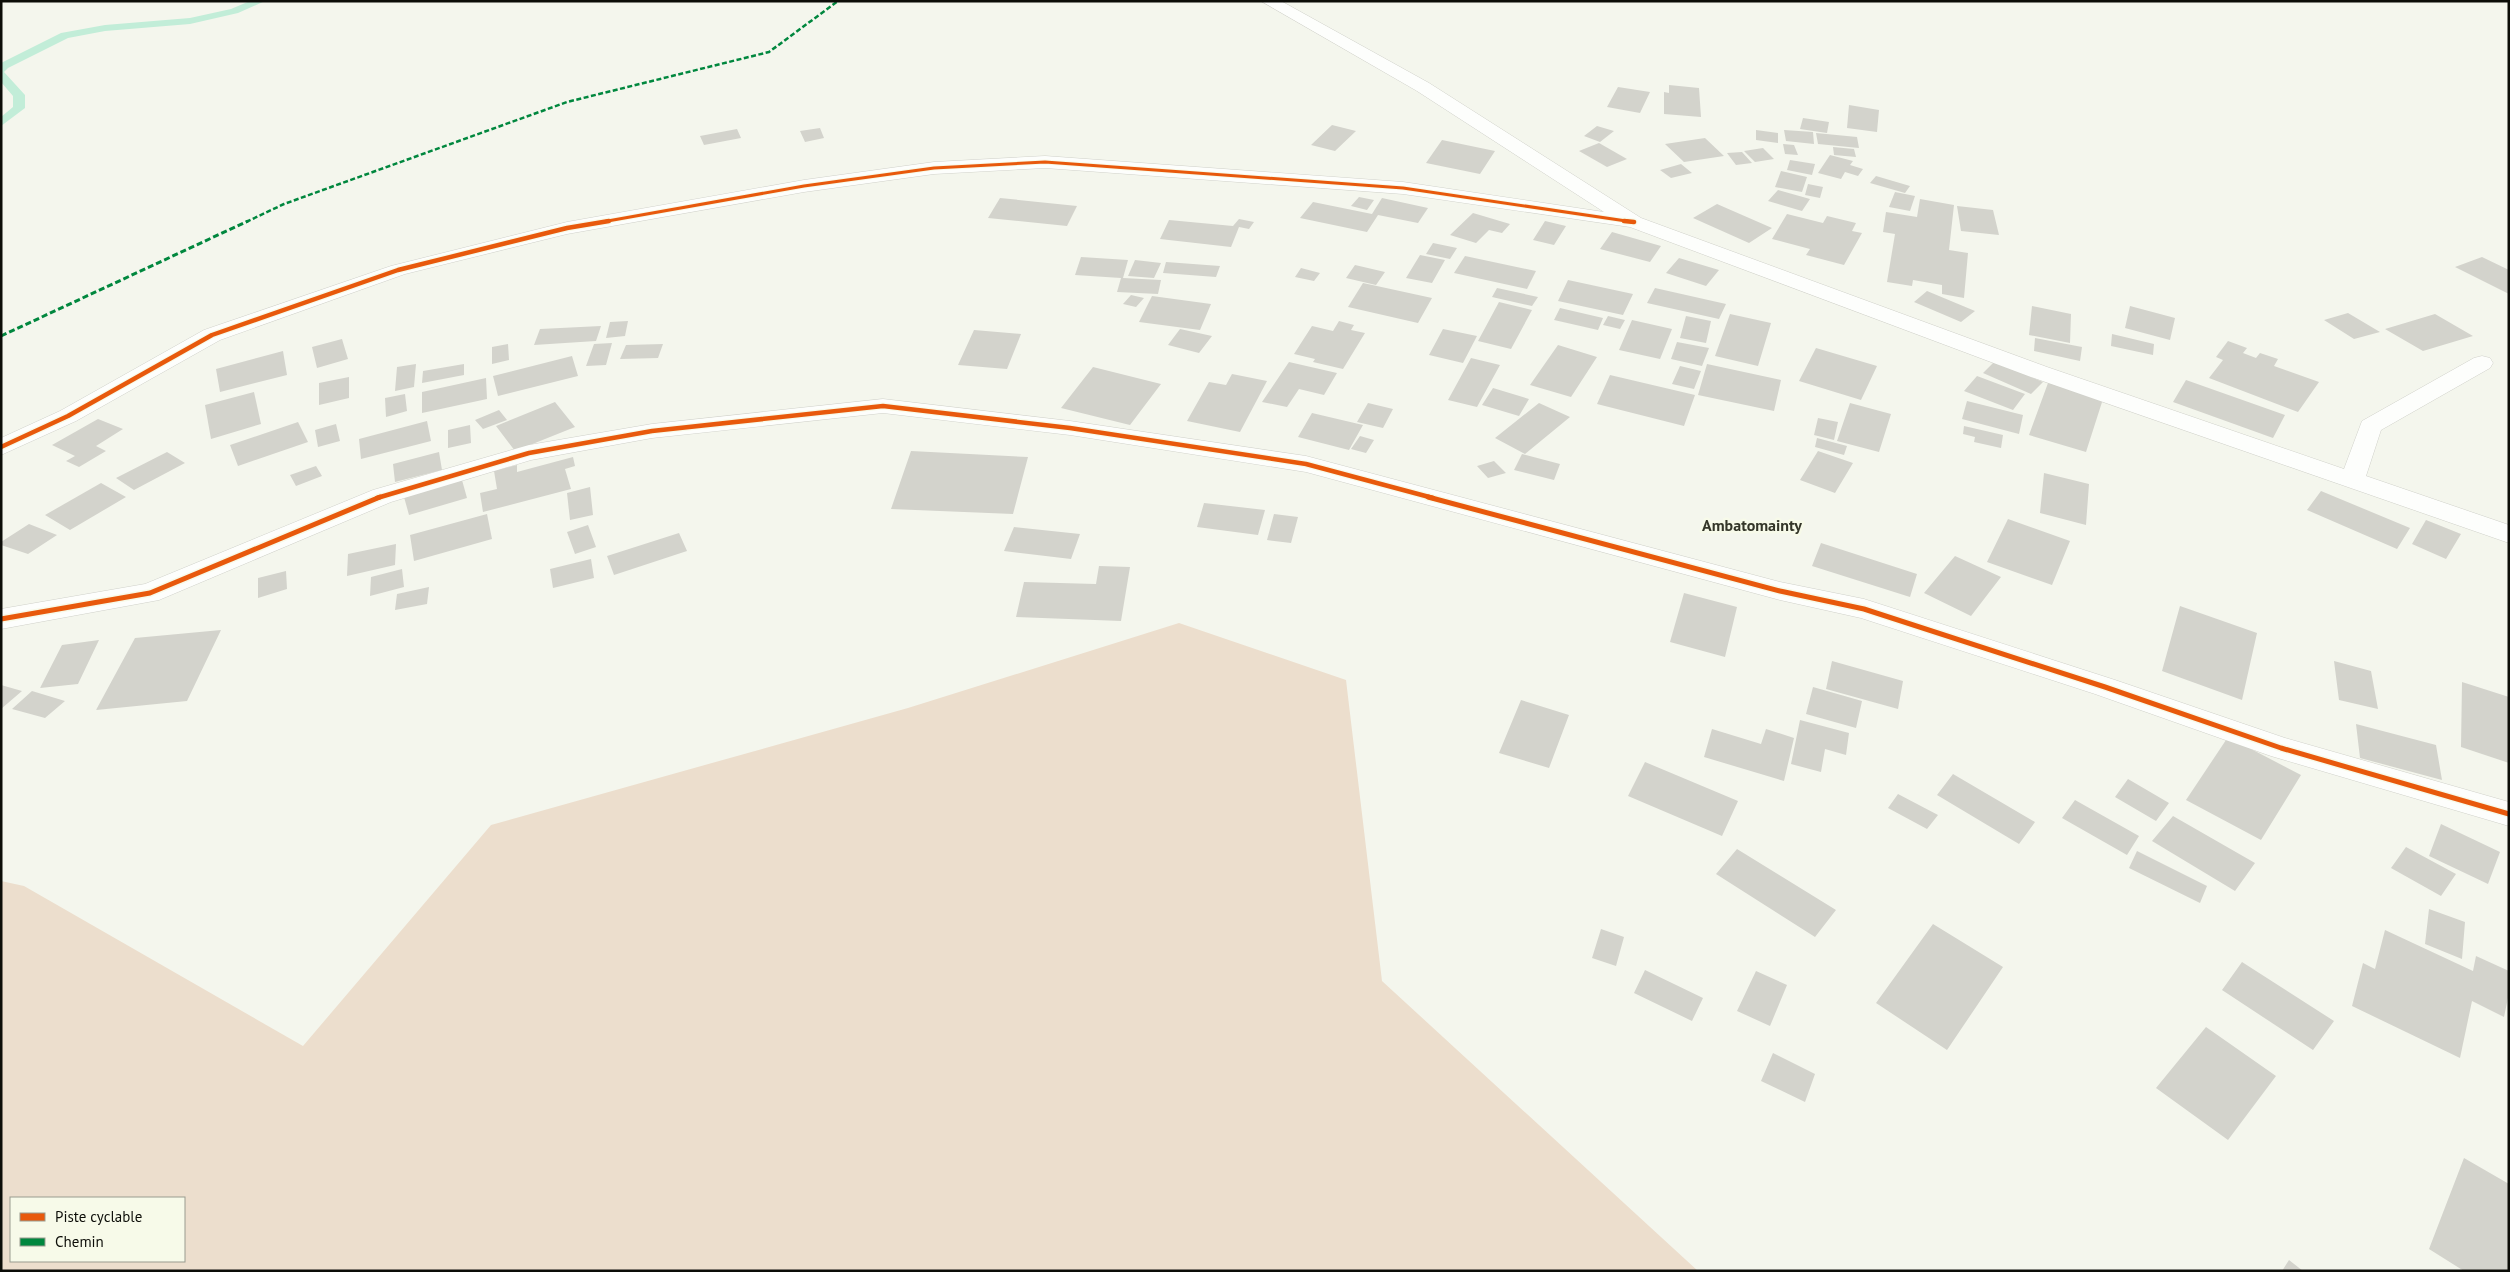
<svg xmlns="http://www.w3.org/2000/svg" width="2510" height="1272" viewBox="0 0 2510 1272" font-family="'PT Sans',sans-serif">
<rect width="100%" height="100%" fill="#f4f6ed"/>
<!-- green -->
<path fill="#ecdecd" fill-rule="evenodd" d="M1179,623L1346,680L1382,981L1698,1271H1V881L24,886L303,1046L491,825L908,708ZM11,1198H184V1261H11Z"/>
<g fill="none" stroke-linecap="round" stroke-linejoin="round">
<!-- stream -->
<path fill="#c2edd8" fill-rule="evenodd" d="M250,1H265L238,13L190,24L105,31L68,38L8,68L4,72L25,95V108L1,126V117L13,107V96L1,82V63L61,33L105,25L190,18L231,9Z"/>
</g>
<!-- building -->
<path fill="#d3d3cc" d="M1669,85L1699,88L1701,117L1664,114V92L1669,93Z
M1618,87L1650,92L1640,113L1607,107Z
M1849,105L1879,110L1877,132L1847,128Z
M1803,118L1829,122L1827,133L1800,129Z
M1332,125L1356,131L1335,151L1311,145Z
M1597,126L1614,131L1600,142L1584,136Z
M820,128L824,138L805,142L800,131Z
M737,129L741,138L704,145L700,136Z
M1756,130L1778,133V143L1756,140Z
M1784,130L1813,132L1814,144L1786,141Z
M1816,133L1857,137L1859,148L1818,144Z
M1705,138L1724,156L1684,162L1665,144Z
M1442,140L1495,151L1480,174L1426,163Z
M1599,143L1627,159L1607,167L1579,151Z
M1783,144L1794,145L1798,155L1785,154Z
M1833,147L1854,149L1856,157L1834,155Z
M1763,148L1774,159L1755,162L1744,151Z
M1742,152L1752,163L1736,165L1727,153Z
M1830,155L1853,161L1850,165L1863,169L1858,176L1845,172L1841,179L1818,173Z
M1790,160L1815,164L1812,175L1787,170Z
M1681,164L1692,173L1671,178L1660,170Z
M1781,171L1807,177L1802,192L1775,187Z
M1876,176L1910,186L1905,193L1870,183Z
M1808,184L1823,187L1820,198L1805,195Z
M1778,190L1810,199L1802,211L1768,201Z
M1895,192L1915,196L1910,211L1889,207Z
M1359,197L1374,200L1367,210L1351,206Z
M1000,198L1077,206L1067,226L988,218Z
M1382,198L1428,208L1418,223L1378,215L1367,232L1300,218L1313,202L1372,214Z
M1920,199L1954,205L1949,250L1968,253L1964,298L1942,294V285L1913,280L1912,286L1887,282L1895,234L1883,232L1886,212L1917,217Z
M1717,204L1772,228L1749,243L1693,218Z
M1957,206L1993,210L1999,235L1961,231Z
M1473,213L1510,224L1502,233L1489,230L1476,243L1450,235Z
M1787,214L1823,223L1827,216L1856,223L1852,231L1862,233L1844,265L1806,255L1810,249L1772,239Z
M1239,219L1254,222L1249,229L1239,227L1231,247L1160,239L1169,220L1233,226Z
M1545,221L1566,226L1554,245L1533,240Z
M1612,232L1661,246L1650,262L1600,249Z
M1433,243L1457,248L1450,259L1426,254Z
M1420,255L1445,260L1432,283L1406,278Z
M1465,256L1536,271L1527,289L1454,273Z
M1081,257L1128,260L1123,278L1161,280L1158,294L1117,292L1121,278L1075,275Z
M2482,257L2509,270V294L2455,267Z
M1679,258L1719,270L1706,286L1666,273Z
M1135,260L1161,263L1154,278L1128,276Z
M1166,262L1220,266L1216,277L1163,273Z
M1355,265L1385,272L1376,285L1346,278Z
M1301,268L1320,273L1314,281L1295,277Z
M1568,280L1633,294L1623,315L1558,301Z
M1363,283L1432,298L1418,323L1348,307Z
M1497,288L1538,297L1532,306L1492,297Z
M1655,288L1726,304L1719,319L1647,303Z
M1927,291L1975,311L1961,322L1914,302Z
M1131,295L1144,298L1136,307L1123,304Z
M1152,296L1211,304L1200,330L1139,322Z
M1499,302L1532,310L1511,349L1478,341Z
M2032,306L2071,314L2070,343L2029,335Z
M2130,306L2175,318L2170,340L2125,328Z
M1560,308L1603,318L1598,330L1554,320Z
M2348,313L2380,332L2354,339L2324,320Z
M1730,314L1771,323L1758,366L1715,356Z
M2435,314L2473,336L2423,351L2385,329Z
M1608,316L1625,320L1620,329L1603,325Z
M1686,316L1711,321L1706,343L1680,338Z
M1632,320L1672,329L1660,359L1619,350Z
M628,321L625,336L606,338L610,322Z
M1339,321L1354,325L1351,330L1365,333L1343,369L1313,362L1315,359L1294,354L1312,326L1333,331Z
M601,326L596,341L534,345L540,329Z
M1180,329L1212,336L1199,353L1168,345Z
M1443,329L1477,336L1463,363L1429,355Z
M974,330L1021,334L1007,369L958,365Z
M2112,334L2154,344L2153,355L2111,346Z
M2035,338L2082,347L2080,361L2034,351Z
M342,339L348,359L317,368L312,347Z
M2228,341L2247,348L2243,353L2256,358L2260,353L2278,359L2274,366L2319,382L2298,412L2209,378L2223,360L2216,357Z
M1677,342L1709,348L1702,366L1671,359Z
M612,343L606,365L586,366L594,344Z
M508,344L509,360L492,364V347Z
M663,344L658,358L620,359L626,345Z
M1558,345L1597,357L1571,397L1530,385Z
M1816,348L1877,366L1861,400L1799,381Z
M283,351L287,375L220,392L216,369Z
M572,356L578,376L498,396L493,376Z
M1471,358L1500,365L1477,407L1448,400Z
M1289,362L1337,373L1324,395L1299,389L1287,407L1262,402Z
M1994,362L2043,382L2031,394L1983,373Z
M416,364L414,387L395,391L397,367Z
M464,364V375L422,383L423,371Z
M1707,364L1781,380L1774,411L1698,395Z
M1680,366L1701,371L1694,389L1672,384Z
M1093,367L1161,384L1130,425L1061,408Z
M1232,374L1267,381L1240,432L1187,421L1209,382L1226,385Z
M1610,375L1695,395L1684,426L1597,404Z
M1977,376L2025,394L2013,410L1964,391Z
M349,377V398L319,405V383Z
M486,378L487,399L422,413V392Z
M2186,380L2285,415L2273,438L2173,402Z
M2048,383L2103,399L2086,452L2029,435Z
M1493,388L1529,399L1519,416L1482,405Z
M254,392L261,424L211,439L205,405Z
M405,394L407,411L386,417L385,398Z
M1967,401L2023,415L2019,434L1962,419Z
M555,402L575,427L515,451L496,426Z
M1368,403L1393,409L1383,428L1357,422Z
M1539,403L1570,417L1525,454L1495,438Z
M1850,403L1891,414L1879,452L1837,441Z
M499,410L507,420L483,429L475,420Z
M1312,413L1363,425L1349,450L1298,437Z
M1818,418L1838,422L1834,440L1814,435Z
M98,419L123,429L96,446L106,451L79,467L66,461L75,456L52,445Z
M427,421L431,441L361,459L359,439Z
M298,422L308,442L238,466L230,445Z
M336,424L340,441L318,447L315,430Z
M470,425L471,443L448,448V430Z
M1964,426L2003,435L2001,448L1974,442L1975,437L1963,434Z
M1360,436L1374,440L1366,453L1351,449Z
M1817,438L1847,446L1844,455L1815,447Z
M911,451L1028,457L1013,514L891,509Z
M1818,451L1853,463L1835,493L1800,480Z
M167,452L185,463L134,490L116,478Z
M439,452L442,470L395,482L393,464Z
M1522,454L1560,464L1554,480L1514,470Z
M573,457L575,466L565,469L571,489L483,512L480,493L497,489L494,471L517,465V472Z
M1494,461L1506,473L1488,478L1477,466Z
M316,466L322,476L296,486L290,475Z
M2044,473L2089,484L2086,525L2040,513Z
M462,480L467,498L409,515L404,497Z
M101,483L126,497L70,530L45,515Z
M590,487L593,515L570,520L567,493Z
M2321,491L2410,528L2397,549L2307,510Z
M1204,503L1265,510L1258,535L1197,527Z
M487,514L492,539L414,561L410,535Z
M1274,514L1298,517L1291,543L1267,540Z
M2008,519L2070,541L2052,585L1987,562Z
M2426,520L2461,534L2446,559L2412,544Z
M29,524L57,535L28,554L1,545V542Z
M588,525L596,547L575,554L567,532Z
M1014,527L1080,534L1071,559L1004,551Z
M679,533L687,551L614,575L607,556Z
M1821,543L1917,574L1910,597L1812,566Z
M396,544L395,565L347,576L348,554Z
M1955,556L2001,577L1971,616L1924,593Z
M591,559L594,578L553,588L550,569Z
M1099,566L1130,567L1121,621L1016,617L1024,582L1096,584Z
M402,569L404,587L370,596L371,577Z
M286,571L287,589L258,598V578Z
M429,587L427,604L395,610L397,594Z
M1684,593L1737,607L1725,657L1670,642Z
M2180,606L2257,633L2242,700L2162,671Z
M221,630L187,701L96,710L135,638Z
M99,640L78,684L40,688L62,645Z
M1832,661L1903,681L1898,709L1826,689Z
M2334,661L2371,671L2378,709L2339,700Z
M2462,682L2509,697V763L2461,747Z
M1,685L22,691L1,709Z
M1813,687L1862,701L1856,728L1806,714Z
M32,691L65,701L45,718L12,709Z
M1521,700L1569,715L1549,768L1499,753Z
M1800,720L1849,733L1846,755L1825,749L1821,772L1791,764Z
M2356,724L2436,745L2442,780L2360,758Z
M1712,729L1761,744L1766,729L1794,738L1784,781L1704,757Z
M2228,737L2301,775L2261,840L2186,800Z
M1645,762L1738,801L1722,836L1628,796Z
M1953,774L2035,822L2019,844L1937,795Z
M2128,779L2169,803L2156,821L2115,797Z
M1898,794L1938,815L1927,829L1888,808Z
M2075,800L2139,836L2127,855L2062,818Z
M2173,816L2255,863L2235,891L2152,841Z
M2441,824L2500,852L2488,884L2429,856Z
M2406,847L2456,874L2441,896L2391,868Z
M1737,849L1836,910L1815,937L1716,874Z
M2137,851L2207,886L2200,903L2129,868Z
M2429,909L2465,922L2462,959L2425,944Z
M1933,924L2003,967L1947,1050L1876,1003Z
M1601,929L1624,937L1616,966L1592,958Z
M2385,930L2473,971L2476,956L2509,971V993L2504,1017L2472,1001L2460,1058L2352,1006L2363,963L2375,969Z
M2242,962L2334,1021L2313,1050L2222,990Z
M1645,970L1703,998L1692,1021L1634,993Z
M1756,971L1787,985L1770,1026L1737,1011Z
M2206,1027L2276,1076L2228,1140L2156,1088Z
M1773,1053L1815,1074L1805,1102L1761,1081Z
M2464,1158L2509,1184V1271H2464L2429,1249Z
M2289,1260L2303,1271H2282Z"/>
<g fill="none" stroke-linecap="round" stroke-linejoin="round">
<defs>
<path id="street" d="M1261,1H1281L1429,83L1641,218L2047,367L2344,469L2362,421L2474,358L2482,356L2490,358L2493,363L2490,368L2381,430L2366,476L2509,525V543L2031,377L1630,227L1403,194L1045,168L934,174L804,192L567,234L405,274L220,340L76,421L1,455V438L60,411L204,330L391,266L567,222L804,180L934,162L1045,156L1403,182L1604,212L1417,91Z
M883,399L1070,421L1306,456L1780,582L1864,599L2115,680L2285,738L2509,802V826L2271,756L2095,694L1861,618L1780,600L1306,472L1070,435L883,413L652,438L531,460L391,502L159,600L1,629V609L145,584L373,490L529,445L652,424Z"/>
</defs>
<!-- street casing -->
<use href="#street" stroke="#d0d1ca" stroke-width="1"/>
<!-- street -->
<use href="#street" fill="#fdfefc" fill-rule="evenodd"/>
<!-- quiet-far1 -->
<path stroke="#00873e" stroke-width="2.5" stroke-dasharray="5 2.5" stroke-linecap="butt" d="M246,222L284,204L567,102L769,52L838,1"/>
<!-- quiet -->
<path stroke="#00873e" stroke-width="3" stroke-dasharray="6 3" stroke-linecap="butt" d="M1,336L248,221"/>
<defs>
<path id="cycleway-far2" d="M602,222L804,186L934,168L1045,162L1403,188L1633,222"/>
<path id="cycleway-far1" d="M1624,221L1634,222
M1,447L68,416L212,335L398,270L567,228L609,221
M377,498L529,453L652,431L883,406L1070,428L1306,464L1433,498"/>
<path id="cycleway" d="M1428,497L1780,591L1864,609L2105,687L2281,748L2509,814
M1,619L150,593L380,497"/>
</defs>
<!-- cycleway-far2 casing -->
<use href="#cycleway-far2" stroke="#f7fae9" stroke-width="5"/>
<!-- cycleway-far1 casing -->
<use href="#cycleway-far1" stroke="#f7fae9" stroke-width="7"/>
<!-- cycleway casing -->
<use href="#cycleway" stroke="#f7fae9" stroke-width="8"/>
<!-- cycleway-far2 -->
<use href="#cycleway-far2" stroke="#e8590c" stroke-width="3"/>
<!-- cycleway-far1 -->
<use href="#cycleway-far1" stroke="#e8590c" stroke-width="4.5"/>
<!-- cycleway -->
<use href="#cycleway" stroke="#e8590c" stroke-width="5"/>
</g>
<g text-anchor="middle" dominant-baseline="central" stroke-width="5" stroke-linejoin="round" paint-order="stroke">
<!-- neighbourhood labels -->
<g font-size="16" font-weight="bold" fill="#343629" stroke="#f7fae9">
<text x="1752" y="525">Ambatomainty</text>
</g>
</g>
<!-- border -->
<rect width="2510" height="1272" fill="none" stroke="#0c0d08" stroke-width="5"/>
<!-- legend -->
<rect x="10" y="1197" width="175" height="65" fill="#f7fae9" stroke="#999b8f"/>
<rect x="20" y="1213" width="25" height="8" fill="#e8590c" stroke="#999b8f"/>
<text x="55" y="1222" font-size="15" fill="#0c0d08">Piste cyclable</text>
<rect x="20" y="1238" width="25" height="8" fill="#00873e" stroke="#999b8f"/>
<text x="55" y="1247" font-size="15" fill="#0c0d08">Chemin</text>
</svg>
